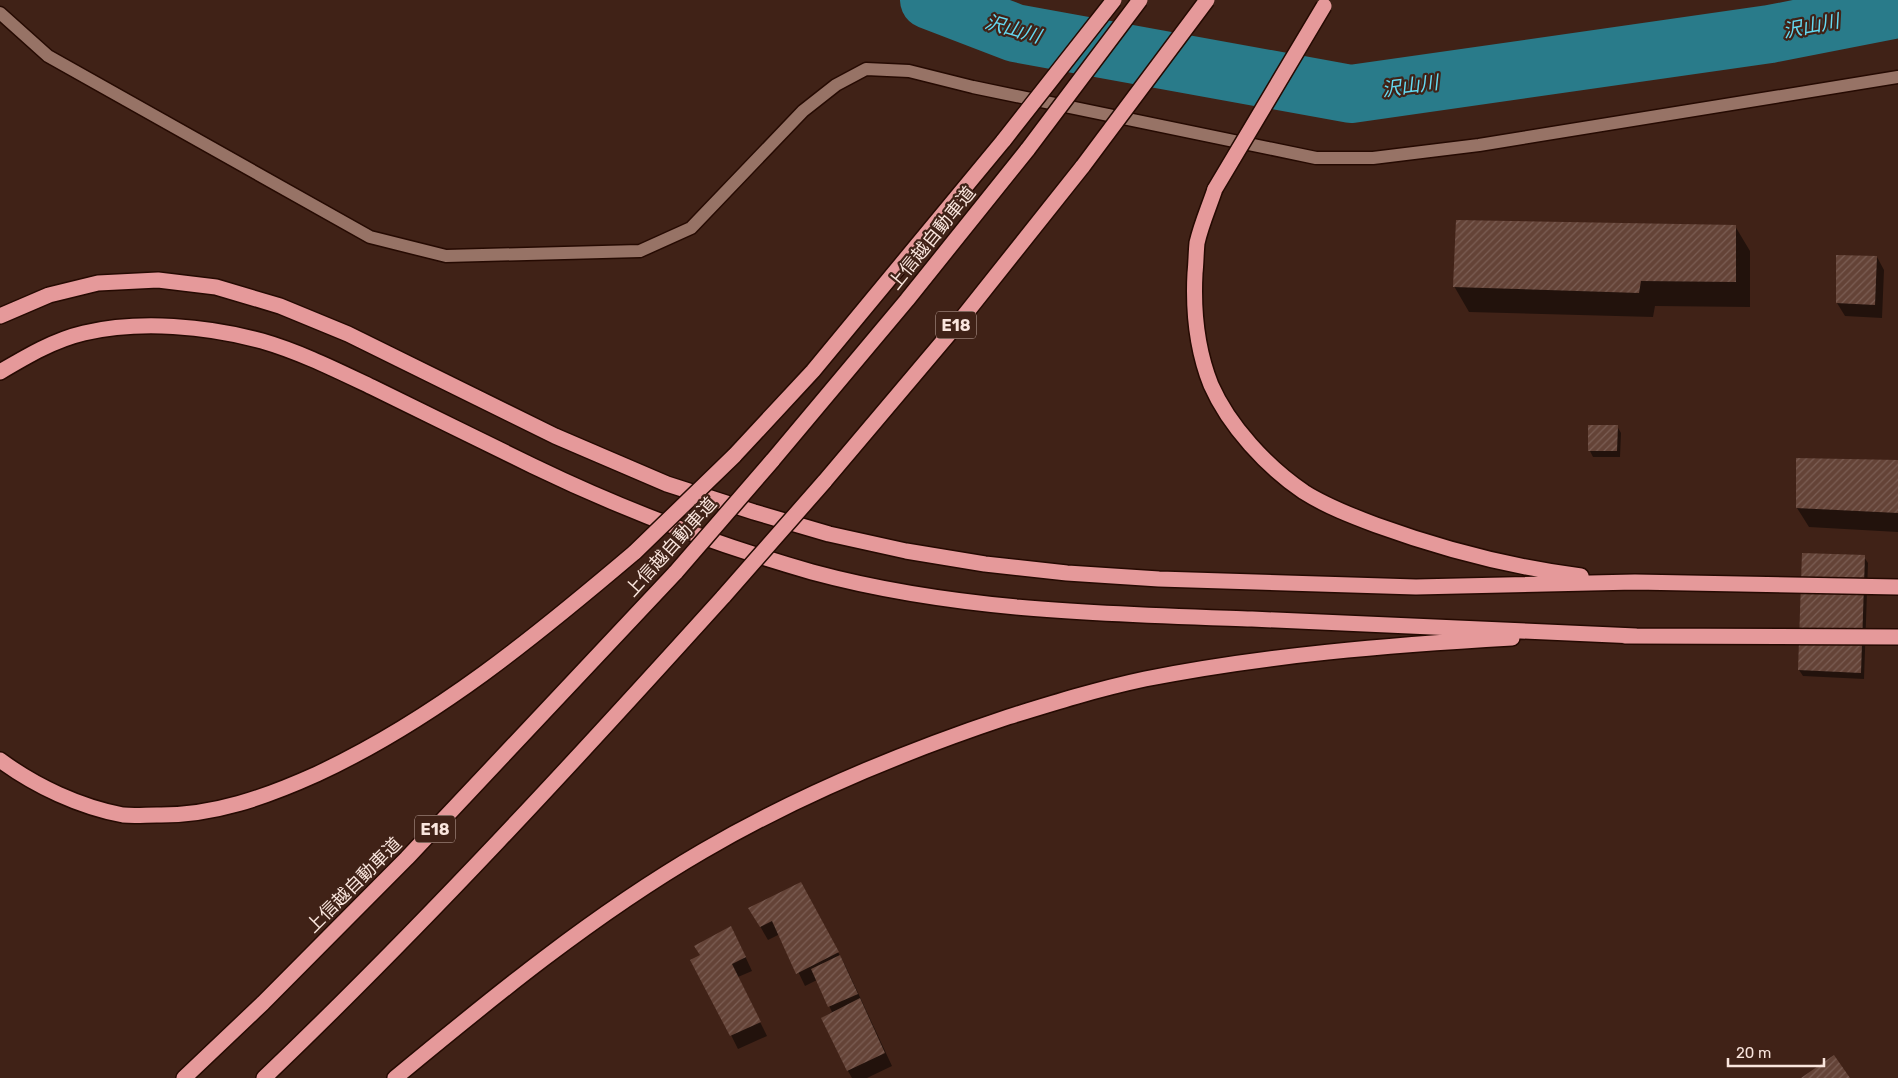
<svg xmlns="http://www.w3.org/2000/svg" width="1898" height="1078" viewBox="0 0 1898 1078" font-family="Rubik,'Noto Sans JP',sans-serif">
<defs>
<pattern id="building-hatch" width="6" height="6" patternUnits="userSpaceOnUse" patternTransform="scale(1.25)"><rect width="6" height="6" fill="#644337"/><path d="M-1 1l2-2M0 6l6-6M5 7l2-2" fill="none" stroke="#7b5e54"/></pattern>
</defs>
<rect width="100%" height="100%" fill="#402217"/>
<!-- shadow -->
<path fill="#0007" d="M1735,226L1750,251V307L1655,306L1653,317L1469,312L1454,286Z
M1877,257L1884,270L1882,318L1845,316L1837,303Z
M1617,426L1621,433L1620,457H1593L1590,451Z
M1898,462V532L1809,527L1797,508Z
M1864,557L1868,563L1864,679L1803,676L1799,670Z
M808,897L845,965L892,1066L867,1078H852L848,1071L822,1018L832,1012L817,980L805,986L780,934L768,940L750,909Z
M738,941L752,971L738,977L767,1036L738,1049L731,1035L701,955Z"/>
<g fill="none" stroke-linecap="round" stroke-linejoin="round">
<!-- river -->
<path stroke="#297b8a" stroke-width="58" d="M929,0L1015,33L1351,94L1770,34L1898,9"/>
</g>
<!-- building -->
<path fill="url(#building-hatch)" d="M1456,220L1736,225V282L1641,281L1639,293L1453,287Z
M1836,255L1877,256L1875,305L1836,303Z
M1588,425H1618L1617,451H1588Z
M1796,458L1898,460V513L1796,508Z
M1802,553L1865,555L1861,673L1798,670Z
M801,882L839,952L796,974L772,921L760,927L748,908Z
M731,926L746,957L732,964L761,1022L730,1036L690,960L700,955L694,946Z
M840,955L858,994L828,1007L811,969Z
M860,998L885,1053L847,1071L821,1018Z
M1834,1055L1850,1078H1801Z"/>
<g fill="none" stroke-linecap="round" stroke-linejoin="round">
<defs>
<path id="minor" d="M0,13L48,56L370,237L446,256L640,251L691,228L803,111L836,85L866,69L909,71L973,87L1316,158H1373L1479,145L1898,77"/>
<path id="motorway" d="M1215,189C1209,207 1201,225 1197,243C1196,253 1196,264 1195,273C1193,311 1197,350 1211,385C1229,426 1267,467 1304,492C1326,506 1352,516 1376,525C1442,549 1511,567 1581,576
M0,316L49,295L98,283L158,280L216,287L280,306L348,334L555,436L667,484L754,512L829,534L906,551L985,564L1067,573L1159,579L1416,587L1635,582L1898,587
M0,372C27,356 54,340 84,333C140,320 207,326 262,341C300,352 336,370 372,387C426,413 479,440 533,466C622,509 717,545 812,572C956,611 1104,614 1252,619C1380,624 1508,630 1636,636
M734,456L813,371L1004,140
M772,461L907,300L1028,149
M824,482L955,327L1083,166
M1625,636L1898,637
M0,760C35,786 80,807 123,815C134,816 146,815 157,815C213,816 266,797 317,774C435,719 536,636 635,552
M184,1078L263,1003L407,858L676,572
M264,1078C425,924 575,761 724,596
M395,1078C493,997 593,915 703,851C799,795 903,752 1008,717C1053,703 1098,689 1145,679C1266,655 1389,645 1512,638"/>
</defs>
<!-- minor casing -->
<use href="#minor" stroke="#250a02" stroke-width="15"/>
<!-- motorway casing -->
<use href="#motorway" stroke="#250a02" stroke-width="18"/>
<!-- minor -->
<use href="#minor" stroke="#977366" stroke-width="12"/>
<!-- motorway -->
<use href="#motorway" stroke="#e5999a" stroke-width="15"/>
<defs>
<path id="motorway-bridge" d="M1004,140L1114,0
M1028,149L1140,0
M1083,166L1207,0
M1215,189L1324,6
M635,552L734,456
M676,572L772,461
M724,596L824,482"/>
</defs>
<!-- motorway-bridge casing -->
<use href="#motorway-bridge" stroke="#250a02" stroke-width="18" stroke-linecap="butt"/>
<!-- motorway-bridge -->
<use href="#motorway-bridge" stroke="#e5999a" stroke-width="15"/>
</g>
<g text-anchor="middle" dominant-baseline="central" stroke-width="4.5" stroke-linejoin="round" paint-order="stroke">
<!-- shield labels -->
<g fill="#402217" stroke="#c2aaa2" stroke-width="1">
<rect x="936" y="311.5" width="40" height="27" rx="4"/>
<rect x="415" y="815.5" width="40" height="27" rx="4"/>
</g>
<g font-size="16" font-weight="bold" fill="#f9e5dd">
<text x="956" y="325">E18</text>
<text x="435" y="829">E18</text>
</g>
<!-- street labels -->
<g font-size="18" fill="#f9e5dd" stroke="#402217">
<text transform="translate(932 238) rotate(-51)">上信越自動車道</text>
<text transform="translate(671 547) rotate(-48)">上信越自動車道</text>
<text transform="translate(354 885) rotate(-45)">上信越自動車道</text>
</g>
<!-- water labels -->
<g font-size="19" font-style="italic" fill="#65daf2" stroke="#402217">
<text transform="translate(1811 26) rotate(-11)">沢山川</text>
<text transform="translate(1013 29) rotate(16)">沢山川</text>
<text transform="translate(1410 86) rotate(-8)">沢山川</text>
</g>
</g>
<!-- scale -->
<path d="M1728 1058v8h96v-8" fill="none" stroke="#f9e5dd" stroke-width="2.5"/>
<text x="1736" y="1058" font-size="15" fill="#f9e5dd" stroke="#402217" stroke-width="4" paint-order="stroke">20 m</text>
</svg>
